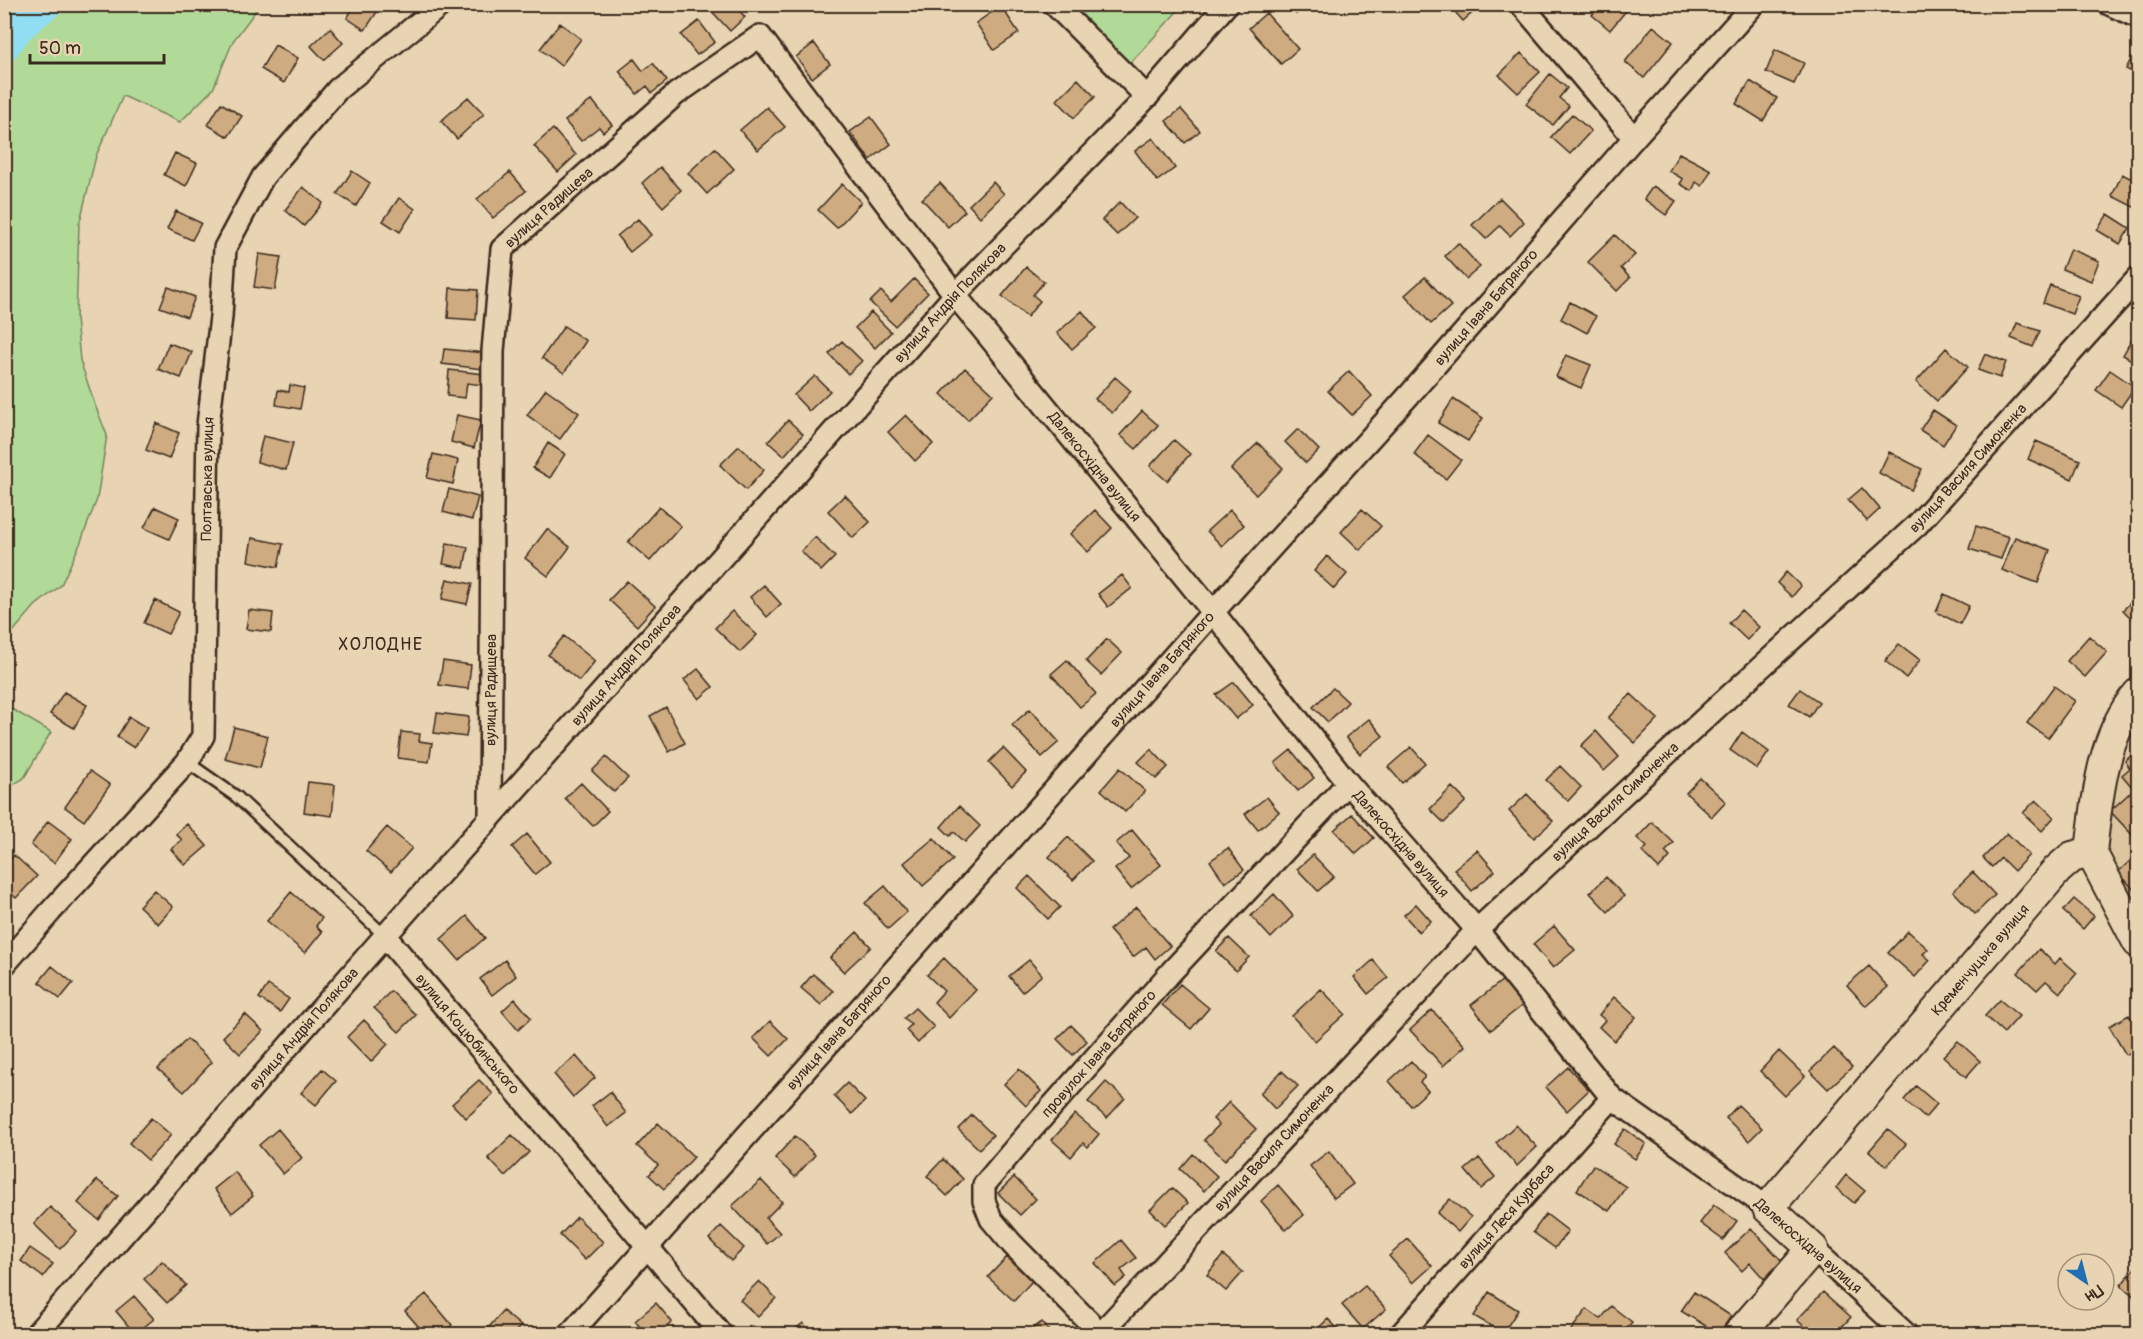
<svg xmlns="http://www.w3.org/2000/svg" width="2143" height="1339" viewBox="0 0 2143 1339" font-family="Pangolin,sans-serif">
<rect width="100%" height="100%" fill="#e8d4b2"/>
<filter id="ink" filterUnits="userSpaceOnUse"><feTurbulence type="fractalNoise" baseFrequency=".0167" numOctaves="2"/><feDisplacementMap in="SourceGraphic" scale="12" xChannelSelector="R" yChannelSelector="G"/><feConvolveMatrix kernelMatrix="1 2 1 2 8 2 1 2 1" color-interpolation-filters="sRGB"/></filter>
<g filter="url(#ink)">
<!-- built -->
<path fill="#ddc5a0" d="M2138,739V911L2115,875L2108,848L2105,800L2118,762Z"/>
<!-- green -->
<path fill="#b1da98" stroke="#76825b" stroke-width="1.5" d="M5,4L260,5L233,41L213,89L180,122L123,96L96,156L79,225L76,319L80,360L95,405L107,435L97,499L80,544L61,585L35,606L5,641Z
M1070,5H1183L1127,67Z
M5,705L51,732L24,778L5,790Z"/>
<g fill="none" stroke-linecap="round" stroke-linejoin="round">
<!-- river -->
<path stroke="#91ddf1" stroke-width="32" d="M4,46L18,27L46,4"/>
</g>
<!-- building -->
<path fill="#ceab81" stroke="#3b2a1e" stroke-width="1.5" d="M356,4L381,6L365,30L347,18Z
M711,4H733L745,17L730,31L708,7Z
M1286,4H1305L1296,14Z
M1448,4H1477L1479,7L1463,21Z
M1601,4H1628L1630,6L1610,30L1592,15Z
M1001,6L1019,33L994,50L976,23Z
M1266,13L1298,49L1281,64L1249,28Z
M699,21L715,42L697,55L681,35Z
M560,23L581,39L561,66L540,49Z
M1653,26L1673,42L1644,78L1625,62Z
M330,28L343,43L324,60L311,46Z
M814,43L830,64L812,78L796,57Z
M275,45L298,58L284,83L261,69Z
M2138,46V75L2126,69Z
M1775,50L1804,63L1794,84L1766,72Z
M1521,53L1540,72L1518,93L1499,75Z
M634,59L643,71L653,63L667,81L652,93L647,86L637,94L619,71Z
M1550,74L1567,88L1559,98L1569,106L1553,125L1526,104Z
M1078,79L1095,97L1074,118L1057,100Z
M1750,81L1777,98L1763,121L1736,104Z
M468,97L484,114L457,139L441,121Z
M592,100L612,125L603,132L599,127L581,141L565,121Z
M221,103L242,116L228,137L208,125Z
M767,107L785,127L758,150L740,130Z
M1181,109L1200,131L1185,143L1166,121Z
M1572,114L1591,131L1570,154L1551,137Z
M871,117L891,144L870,160L850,132Z
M553,129L576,155L558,172L534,146Z
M1153,138L1175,168L1157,181L1135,151Z
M715,148L734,169L707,194L688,173Z
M175,153L197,163L186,186L164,175Z
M1679,153L1711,170L1702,186L1696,182L1692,191L1680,184L1683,179L1669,171Z
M660,167L681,190L663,207L642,183Z
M352,171L370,183L356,206L337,194Z
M510,172L526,191L493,218L477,199Z
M2122,174L2138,182V209L2112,196Z
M993,182L1004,194L980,217L969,205Z
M940,183L965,211L948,227L922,199Z
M842,184L861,202L837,228L818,210Z
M1653,186L1676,201L1666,215L1644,199Z
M303,187L323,203L304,226L285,210Z
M399,198L415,209L400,232L383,221Z
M1500,198L1524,222L1510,236L1500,226L1486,239L1472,225Z
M1120,202L1135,218L1117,235L1102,220Z
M176,211L201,223L192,240L167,229Z
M2108,214L2130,228L2120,244L2097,230Z
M638,219L651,235L630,252L617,236Z
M1615,235L1635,255L1621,268L1630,278L1617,291L1588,262Z
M1458,243L1480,267L1466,279L1445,256Z
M2070,249L2099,261L2091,281L2062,269Z
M259,254L281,257L275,290L254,287Z
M1026,267L1044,282L1033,295L1040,301L1027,317L1002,296Z
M1425,277L1451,306L1431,324L1405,295Z
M914,279L928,293L895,326L870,302L881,291L891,302Z
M2050,285L2079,296L2072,314L2043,303Z
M168,287L195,297L187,317L160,307Z
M450,288L478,290L476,320L448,318Z
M1570,302L1596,316L1587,333L1561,319Z
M1082,311L1096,328L1072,349L1057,333Z
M871,312L891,332L875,348L855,328Z
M2017,323L2040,331L2033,347L2011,338Z
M564,326L586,341L564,373L542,358Z
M2132,339L2138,343V364L2123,355Z
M842,341L862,361L848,374L829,354Z
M169,343L192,352L181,378L158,369Z
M1946,348L1968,367L1937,401L1916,382Z
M444,349L485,353L483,369L442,364Z
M1985,354L2006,362L2000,378L1978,370Z
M1566,355L1591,365L1581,388L1556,377Z
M965,368L993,394L968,420L941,394Z
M449,370L484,374L483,385L467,383L465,398L447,396Z
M2110,370L2135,387L2121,407L2096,390Z
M1349,371L1372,396L1352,415L1328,391Z
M815,376L830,391L809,411L794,395Z
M1115,377L1131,391L1112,413L1095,399Z
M290,385L304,388L300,409L276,405L278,390L289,392Z
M546,389L579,413L560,439L527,415Z
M1453,399L1483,418L1468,441L1438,423Z
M1933,410L1956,425L1943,445L1920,430Z
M1142,411L1158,425L1136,449L1120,435Z
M457,415L481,420L474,448L451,442Z
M906,415L933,444L915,461L888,432Z
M788,420L803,434L784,456L768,442Z
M156,423L179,433L169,459L146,450Z
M1298,429L1319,450L1306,463L1285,442Z
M1428,435L1461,460L1446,479L1414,454Z
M263,436L293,443L286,470L257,462Z
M1174,440L1190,454L1167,481L1150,466Z
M2036,441L2080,460L2072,479L2028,459Z
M548,443L565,454L550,478L533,468Z
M1258,443L1283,468L1256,495L1231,469Z
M739,446L764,470L746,490L720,465Z
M1889,452L1922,469L1911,490L1879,473Z
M433,454L458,460L453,484L427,478Z
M1862,488L1880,509L1867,521L1848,500Z
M449,489L478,497L472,520L443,512Z
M845,495L870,522L853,538L828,511Z
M155,507L179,518L169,539L144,528Z
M659,507L681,526L650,561L628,542Z
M1362,509L1381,526L1360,550L1341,532Z
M1095,510L1112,528L1088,552L1070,534Z
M1230,510L1244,525L1222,546L1207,531Z
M1976,526L2009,537L2001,559L1969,549Z
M547,529L570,547L548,576L525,558Z
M815,537L835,557L821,571L801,551Z
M2015,537L2050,550L2038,583L2002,570Z
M252,538L283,544L278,567L248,561Z
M447,543L468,547L464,568L443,564Z
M1327,556L1347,574L1334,589L1314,571Z
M1786,572L1801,586L1792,597L1777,583Z
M1122,575L1132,588L1108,607L1098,594Z
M447,579L472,584L467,604L442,599Z
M627,581L655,606L637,626L609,600Z
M764,585L781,604L767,617L750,597Z
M1944,594L1969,606L1960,624L1936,612Z
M2138,595V625L2123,610Z
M155,600L179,612L168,634L144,623Z
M249,610L273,613L271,632L246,629Z
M1741,610L1759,627L1747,640L1729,623Z
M732,611L757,635L740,652L715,628Z
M564,636L595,661L579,681L548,655Z
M2089,636L2107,652L2085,677L2067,661Z
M1107,639L1122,653L1101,675L1086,661Z
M1899,644L1920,660L1906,678L1885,661Z
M1067,660L1096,694L1080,707L1051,674Z
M443,661L471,665L468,689L439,685Z
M698,669L713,687L699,699L684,680Z
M1234,682L1253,705L1236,719L1216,695Z
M2054,686L2075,701L2048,738L2027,723Z
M1333,688L1348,702L1328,722L1313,707Z
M1800,689L1819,702L1809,717L1789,704Z
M64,692L87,705L74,728L50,714Z
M1631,694L1658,719L1635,743L1608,718Z
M666,707L685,743L669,752L650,716Z
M1030,709L1059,742L1042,757L1012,725Z
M437,713L469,717L466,737L434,733Z
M129,717L147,728L134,748L117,737Z
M1369,719L1383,736L1360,754L1346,737Z
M234,727L268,736L260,768L225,759Z
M1596,731L1619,757L1604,771L1581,746Z
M401,732L420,734L419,741L432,743L429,762L398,758Z
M1742,732L1769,752L1757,769L1730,750Z
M1411,747L1425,763L1402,783L1388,767Z
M1003,748L1026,772L1012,786L989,762Z
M1151,749L1168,767L1156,779L1138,762Z
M1291,750L1314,778L1298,791L1275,763Z
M2137,751L2138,753V782L2132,787L2122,775L2130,768L2125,761Z
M606,757L628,778L614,792L592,771Z
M1560,766L1581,787L1568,801L1546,780Z
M1120,768L1145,791L1125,812L1101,790Z
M90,771L110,785L84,821L65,807Z
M1700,778L1726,802L1712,817L1686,793Z
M308,782L335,785L332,816L304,812Z
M581,783L608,811L593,826L565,798Z
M1452,787L1466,801L1444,823L1430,809Z
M2135,788L2138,792V841L2110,811Z
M1527,794L1553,821L1534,838L1509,811Z
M1267,797L1279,812L1258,830L1245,814Z
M2036,800L2054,817L2042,831L2023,813Z
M959,806L980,826L965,842L954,832L950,836L941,827Z
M1352,814L1374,838L1356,854L1334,830Z
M48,821L72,839L54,863L31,845Z
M1652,822L1674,843L1665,852L1670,857L1659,869L1642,852L1647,847L1637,838Z
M187,824L207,846L185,865L171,849L182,840L176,834Z
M387,827L412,848L391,872L366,851Z
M1132,830L1161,865L1131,889L1115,869L1129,858L1116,843Z
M2007,833L2029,855L2014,871L2001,858L1992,867L1983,858Z
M527,834L550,862L535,874L512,847Z
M1068,837L1092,861L1073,880L1049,857Z
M934,838L953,860L923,886L904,863Z
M1228,848L1244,870L1225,883L1210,861Z
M1477,850L1495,871L1472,891L1454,869Z
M14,855L37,876L16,898L4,887V866Z
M1313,855L1334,877L1318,891L1297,869Z
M2132,859L2138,867V894L2118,872Z
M1973,872L1995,895L1975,914L1953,891Z
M1029,876L1060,907L1048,919L1017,888Z
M1606,877L1624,896L1608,912L1590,893Z
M885,886L907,912L888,929L865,903Z
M154,890L173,907L158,924L139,906Z
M291,892L322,918L316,926L322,932L305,953L267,921Z
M1274,894L1293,916L1271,938L1251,916Z
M2074,899L2094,916L2083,929L2063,911Z
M1416,904L1431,921L1419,932L1404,915Z
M1136,907L1170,946L1155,959L1146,947L1133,957L1109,930Z
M467,916L485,938L459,960L441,939Z
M1554,926L1575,950L1553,968L1533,944Z
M1908,931L1928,949L1923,954L1930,960L1915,977L1888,953Z
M857,932L871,947L844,972L830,958Z
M1229,938L1249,957L1236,971L1216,951Z
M2039,949L2055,964L2060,958L2077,973L2060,993L2046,981L2037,990L2018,973Z
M944,958L976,990L949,1018L934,1002L944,991L927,975Z
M505,960L516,976L492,995L480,979Z
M1029,960L1042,975L1022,992L1009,976Z
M1373,960L1388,978L1368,994L1354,977Z
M52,966L73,983L60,999L39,982Z
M1869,966L1888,987L1866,1006L1847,985Z
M813,974L833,991L821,1005L801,988Z
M1503,980L1523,1005L1491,1030L1471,1005Z
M1180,984L1209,1008L1191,1029L1162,1005Z
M268,985L289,999L280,1012L259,998Z
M1321,989L1345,1014L1315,1041L1292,1016Z
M391,991L416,1015L399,1032L374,1008Z
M1614,997L1636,1017L1614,1041L1599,1027L1605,1020L1599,1015Z
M515,999L531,1018L518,1030L502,1011Z
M2000,1000L2019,1016L2004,1033L1985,1016Z
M915,1008L934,1027L918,1043L906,1030L911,1025L904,1018Z
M1432,1010L1465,1046L1443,1066L1410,1030Z
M245,1014L263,1031L240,1054L223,1037Z
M2129,1015L2138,1030V1048L2126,1055L2109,1026Z
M364,1020L388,1044L371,1062L347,1037Z
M770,1021L788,1039L771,1056L753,1038Z
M1071,1025L1087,1041L1073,1055L1057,1039Z
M187,1039L212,1062L184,1092L158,1069Z
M1958,1041L1980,1061L1966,1077L1943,1056Z
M1834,1048L1852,1067L1828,1089L1810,1071Z
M1779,1051L1805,1076L1785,1096L1760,1071Z
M576,1056L595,1078L573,1097L554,1074Z
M1411,1061L1425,1077L1420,1082L1428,1091L1411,1106L1389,1081Z
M1568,1067L1589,1090L1567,1111L1546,1087Z
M322,1069L336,1081L316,1105L301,1093Z
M1019,1069L1041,1091L1026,1106L1004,1084Z
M1282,1071L1298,1086L1275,1109L1260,1093Z
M479,1080L493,1094L466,1118L452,1104Z
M1106,1082L1125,1098L1107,1118L1088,1102Z
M847,1083L865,1101L852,1114L834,1096Z
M1916,1086L1937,1104L1925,1118L1904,1100Z
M610,1092L626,1113L608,1127L592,1106Z
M1229,1102L1256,1129L1225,1160L1204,1140L1219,1125L1213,1119Z
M1738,1105L1762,1128L1749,1141L1726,1118Z
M1075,1114L1099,1134L1088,1147L1083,1143L1071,1157L1052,1140Z
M972,1115L993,1135L979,1149L958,1129Z
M151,1118L171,1135L148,1160L129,1143Z
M658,1123L694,1157L664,1189L649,1175L658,1165L637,1146Z
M1516,1125L1537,1147L1517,1166L1496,1143Z
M278,1129L302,1158L283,1174L259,1145Z
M1625,1129L1646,1144L1635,1159L1614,1144Z
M1888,1129L1906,1144L1887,1166L1869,1151Z
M512,1135L529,1152L505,1176L488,1158Z
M795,1136L815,1155L795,1177L775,1158Z
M1329,1151L1353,1184L1334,1198L1310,1166Z
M1193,1154L1217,1176L1204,1191L1180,1169Z
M1479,1158L1495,1177L1481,1189L1465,1170Z
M943,1159L963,1179L947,1196L927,1176Z
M1593,1165L1626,1187L1609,1211L1577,1190Z
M235,1172L253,1196L232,1213L214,1189Z
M1846,1175L1865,1191L1854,1203L1836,1188Z
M1014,1177L1036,1199L1020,1215L998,1193Z
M97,1180L118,1196L99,1220L78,1203Z
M761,1180L782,1202L766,1218L780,1233L767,1244L732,1206Z
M1278,1185L1304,1215L1286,1230L1261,1201Z
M1172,1188L1188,1203L1165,1225L1150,1210Z
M1450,1199L1471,1217L1458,1232L1437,1213Z
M1714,1205L1737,1221L1723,1240L1700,1223Z
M50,1207L77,1231L60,1249L34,1224Z
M1546,1214L1568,1231L1555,1248L1533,1232Z
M577,1217L603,1242L585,1260L560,1235Z
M721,1226L744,1248L731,1261L709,1239Z
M1751,1228L1782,1261L1764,1279L1750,1263L1742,1271L1725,1253Z
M1408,1239L1432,1266L1413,1283L1389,1256Z
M1121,1240L1136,1258L1121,1270L1126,1277L1115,1286L1095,1263Z
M30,1248L53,1264L43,1277L21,1261Z
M1223,1255L1243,1272L1226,1291L1207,1275Z
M1007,1257L1032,1281L1014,1301L988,1277Z
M162,1261L186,1285L167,1303L144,1279Z
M2135,1268L2138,1271V1300L2121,1285Z
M759,1281L776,1298L758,1317L740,1300Z
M1365,1286L1386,1309L1363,1329L1342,1305Z
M1489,1292L1518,1310L1503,1333L1474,1316Z
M1694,1292L1731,1316L1719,1334L1681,1311Z
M1823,1292L1851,1317L1835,1334H1813L1797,1320Z
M426,1294L452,1325L441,1334H425L405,1311Z
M134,1296L154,1319L135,1334L116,1311Z
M656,1303L672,1322L659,1334H646L635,1321Z
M1611,1306L1632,1322L1622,1334H1577L1571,1330L1587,1309L1601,1319Z
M503,1311L521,1326L513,1334H483Z
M1328,1319L1343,1334L1313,1333Z
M1042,1322L1051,1334H1031L1029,1331Z
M803,1323L812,1334H789Z"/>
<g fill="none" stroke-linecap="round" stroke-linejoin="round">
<defs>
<path id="lane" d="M187,762L237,797L385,936"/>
<g id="street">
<path d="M1054,4L1147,97"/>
<path d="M1521,4L1634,138"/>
<path d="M2109,4L2138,17"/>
<path id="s1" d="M490,818L493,351L502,249L676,94L760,36L955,295L1213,612L1348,783L1477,930L1612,1098L1768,1208"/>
<path id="s2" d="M385,936L721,1334"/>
<path id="s3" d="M4,965L51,911L187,762L203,736L208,425L221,317L225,248L263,177L338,89L442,4"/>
<path d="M1813,1249L1906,1334"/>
<path id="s4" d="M36,1334L385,936L955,295L1147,97L1227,4"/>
<path id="s5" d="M570,1334L1213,612L1411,393L1634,138L1754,4"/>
<path id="s6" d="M1100,1334L1477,930L1714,710L1917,525L2138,278"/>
<path id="s7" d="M1101,1334L1012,1244L991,1219L984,1201V1185L1016,1147L1171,972L1348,783"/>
<path id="s8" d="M1401,1334L1612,1098"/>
</g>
<g id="secondary">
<path d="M2091,852L2138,942"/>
<path id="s9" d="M1739,1334L1813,1249L1768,1208L2057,870L2072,857L2091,852C2097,799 2102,736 2138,694"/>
</g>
</defs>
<!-- lane casing -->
<use href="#lane" stroke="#3b2a1e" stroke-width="15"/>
<!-- street casing -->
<use href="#street" stroke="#3b2a1e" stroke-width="26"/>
<!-- secondary casing -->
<use href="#secondary" stroke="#3b2a1e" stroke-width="34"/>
<!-- lane -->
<use href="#lane" stroke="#e8d4b2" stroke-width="10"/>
<!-- street -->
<use href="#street" stroke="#e8d4b2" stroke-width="21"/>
<!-- secondary -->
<use href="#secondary" stroke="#e8d4b2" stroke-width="30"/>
</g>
</g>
<g text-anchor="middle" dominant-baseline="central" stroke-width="5" stroke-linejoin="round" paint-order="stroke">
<!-- street labels -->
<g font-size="15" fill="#3b2a1e" stroke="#e8d4b2">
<text stroke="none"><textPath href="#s1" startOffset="632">вулиця Радищева</textPath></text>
<text stroke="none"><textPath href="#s4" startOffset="1378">вулиця Андрія Полякова</textPath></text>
<text stroke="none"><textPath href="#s5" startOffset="1376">вулиця Івана Багряного</textPath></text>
<text stroke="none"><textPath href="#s1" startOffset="1450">Далекосхідна вулиця</textPath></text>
<text stroke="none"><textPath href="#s6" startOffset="1227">вулиця Василя Симоненка</textPath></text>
<text stroke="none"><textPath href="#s3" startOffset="561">Полтавська вулиця</textPath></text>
<text stroke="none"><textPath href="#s4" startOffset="892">вулиця Андрія Полякова</textPath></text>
<text stroke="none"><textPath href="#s5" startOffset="890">вулиця Івана Багряного</textPath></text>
<text stroke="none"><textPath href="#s1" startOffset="128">вулиця Радищева</textPath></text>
<text stroke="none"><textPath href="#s6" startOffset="741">вулиця Василя Симоненка</textPath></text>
<text stroke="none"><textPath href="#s1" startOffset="1936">Далекосхідна вулиця</textPath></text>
<text stroke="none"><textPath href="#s9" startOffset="500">Кременчуцька вулиця</textPath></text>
<text stroke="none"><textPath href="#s4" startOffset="406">вулиця Андрія Полякова</textPath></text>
<text stroke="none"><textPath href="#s5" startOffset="404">вулиця Івана Багряного</textPath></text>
<text stroke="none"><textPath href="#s2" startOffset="128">вулиця Коцюбинського</textPath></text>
<text stroke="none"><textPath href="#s7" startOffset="369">провулок Івана Багряного</textPath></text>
<text stroke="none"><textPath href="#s6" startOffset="255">вулиця Василя Симоненка</textPath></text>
<text stroke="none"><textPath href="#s8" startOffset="158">вулиця Леся Курбаса</textPath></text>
<text transform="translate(1808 1246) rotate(41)">Далекосхідна вулиця</text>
</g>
<!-- quarter labels -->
<g font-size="18" letter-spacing="1.5" fill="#3b2a1e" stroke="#e8d4b2">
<text x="381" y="644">ХОЛОДНЕ</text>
</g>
</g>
<!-- margin -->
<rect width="2143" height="1339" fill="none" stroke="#e8d4b2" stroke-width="24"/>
<rect x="12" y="12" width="2119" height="1315" fill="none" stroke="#3b2a1e" stroke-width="2" filter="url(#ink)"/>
<!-- north arrow -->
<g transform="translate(2086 1282) rotate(145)"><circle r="28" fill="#e8d4b2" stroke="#a39077" stroke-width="1.5"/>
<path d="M0-4.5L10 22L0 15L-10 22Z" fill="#1f6fb2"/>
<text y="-9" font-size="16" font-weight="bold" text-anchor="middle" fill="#3b2a1e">Пн</text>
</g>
<!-- scale -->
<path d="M30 54v9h134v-9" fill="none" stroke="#3b2a1e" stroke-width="3"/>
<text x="39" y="54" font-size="18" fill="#3b2a1e" stroke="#e8d4b2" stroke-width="4.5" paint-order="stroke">50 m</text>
</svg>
